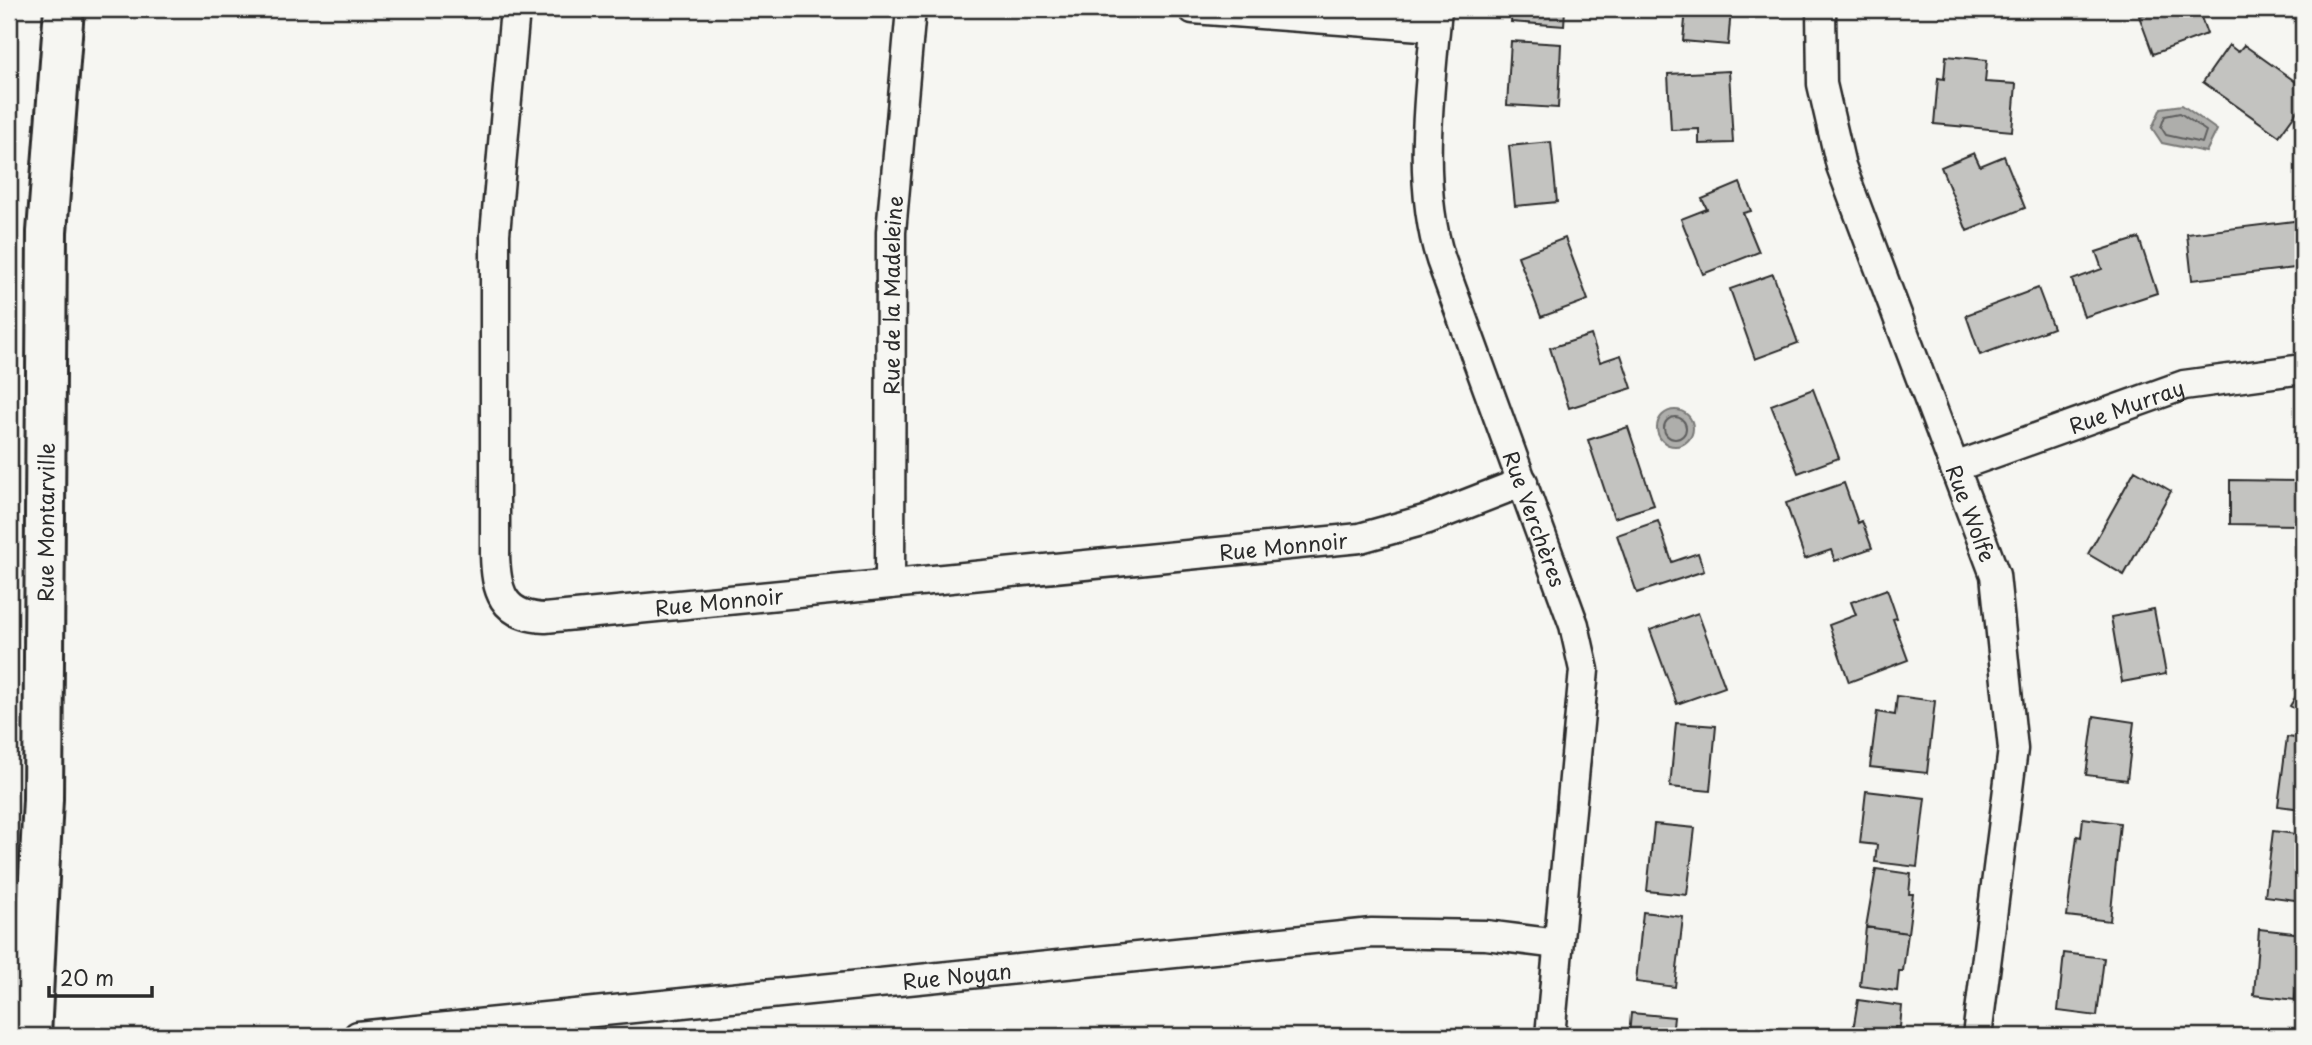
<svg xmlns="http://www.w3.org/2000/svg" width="2312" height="1045" viewBox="0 0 2312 1045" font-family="'Playpen Sans',sans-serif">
<rect width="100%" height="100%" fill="#f6f6f2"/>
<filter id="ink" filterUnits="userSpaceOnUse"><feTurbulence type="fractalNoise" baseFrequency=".0143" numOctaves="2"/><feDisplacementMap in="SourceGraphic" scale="14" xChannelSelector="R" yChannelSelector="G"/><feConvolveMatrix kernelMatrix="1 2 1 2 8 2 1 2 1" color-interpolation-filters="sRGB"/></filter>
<g filter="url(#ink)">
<!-- water -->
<path fill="#aeaeab" stroke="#7a7a78" stroke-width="2" d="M2182,105L2217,130L2206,152L2162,143L2152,128L2161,108Z
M1657 428a18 18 0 1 1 36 0a18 18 0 1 1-36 0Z"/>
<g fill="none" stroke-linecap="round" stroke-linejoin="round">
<!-- shore -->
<path stroke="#5f5f5e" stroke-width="2" d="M2180,113L2206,131L2202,143L2166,135L2161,127L2165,116Z
M1664 428a11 11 0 1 1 22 0a11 11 0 1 1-22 0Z"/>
</g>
<!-- building -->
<path fill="#c3c3c0" stroke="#2b2b2b" stroke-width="2" d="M1512,9H1565L1564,26L1511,22Z
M1686,9H1731L1728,45L1683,41Z
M2152,9H2198L2207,34L2153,54L2139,16L2153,12Z
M1511,41L1561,44L1558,108L1507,105Z
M2229,45L2238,52L2244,45L2303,87V103L2279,136L2203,82Z
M1946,56L1987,60L1985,82L2016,84L2012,131L1934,124L1938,78L1944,79Z
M1729,71L1733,143L1699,144V129L1671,130L1668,74Z
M1551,142L1557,202L1515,206L1509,146Z
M1974,153L1980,166L2004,156L2025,208L1967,231L1941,167Z
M1740,183L1751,211L1743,213L1759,252L1703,274L1681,219L1707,209L1702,199Z
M2302,220L2303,267L2192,280L2187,234Z
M1565,238L1588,300L1541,317L1518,256Z
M2139,238L2157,293L2084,317L2072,280L2102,269L2096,252Z
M1773,274L1798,343L1755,359L1730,289Z
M2038,288L2053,328L1980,355L1966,315Z
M1591,335L1600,362L1621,355L1632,388L1569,408L1550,348Z
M1813,389L1839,458L1798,473L1771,405Z
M1628,427L1654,505L1614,518L1588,440Z
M2135,470L2171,491L2124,575L2088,554Z
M2230,480L2303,481V525L2230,524Z
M1844,483L1858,523L1862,521L1872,548L1835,561L1831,550L1805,559L1786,503Z
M1658,521L1672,562L1698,553L1704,571L1637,593L1617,535Z
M1887,589L1897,618L1893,619L1908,660L1849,682L1829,625L1856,615L1851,602Z
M2154,609L2166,674L2122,682L2111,617Z
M1698,613L1725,687L1677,704L1650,630Z
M2303,685V714L2290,706Z
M1897,696L1935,701L1927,773L1870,767L1877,712L1895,715Z
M2094,716L2134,722L2127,780L2086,775Z
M1676,723L1716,726L1710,791L1670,787Z
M2287,737L2303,739V809L2278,806Z
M1866,791L1925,798L1917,867L1875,862L1877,845L1860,843Z
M2083,818L2120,823L2110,921L2067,916L2077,836L2081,837Z
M1654,824L1695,828L1687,895L1647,891Z
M2273,831L2303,835V901L2265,896Z
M1876,869L1911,874L1909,894H1913L1908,933L1866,927Z
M1643,912L1683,917L1675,987L1636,982Z
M1866,927L1908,933L1903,971H1899L1897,991L1860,986Z
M2259,929L2303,934L2295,1000L2254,995Z
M2064,953L2104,958L2097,1016L2058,1011Z
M1858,1000L1902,1006L1900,1027H1895L1894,1036H1852Z
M1631,1013L1674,1017L1672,1036H1629Z
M1371,1029L1372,1036H1304V1035Z"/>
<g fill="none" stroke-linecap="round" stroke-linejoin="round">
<defs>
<g id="street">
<path id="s1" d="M515,9L495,234V554C496,591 502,616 545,618L1360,538L1428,519L1523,482"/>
<path d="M1193,9L1435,27"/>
<path id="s2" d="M1437,9C1430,89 1416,182 1441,260L1574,625L1584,670L1550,1036"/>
<path id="s3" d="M1821,9L1822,84L1841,166L1995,575L2013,749L1977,1036"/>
<path id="s4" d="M1955,467L2184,385L2303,369"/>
<path id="s5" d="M890,584L891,232L911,9"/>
<path id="s6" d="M358,1036L1372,933L1486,935L1558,944"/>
</g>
<g id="secondary">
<path id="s7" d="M31,1036L43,799L47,232L64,9"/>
</g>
</defs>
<!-- street casing -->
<use href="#street" stroke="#2b2b2b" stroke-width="33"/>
<!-- secondary casing -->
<use href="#secondary" stroke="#2b2b2b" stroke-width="44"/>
<!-- street -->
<use href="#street" stroke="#f6f6f2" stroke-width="28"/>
<!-- secondary -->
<use href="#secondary" stroke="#f6f6f2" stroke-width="38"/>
</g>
</g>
<g text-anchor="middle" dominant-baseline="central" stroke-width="5" stroke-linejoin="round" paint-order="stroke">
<!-- street labels -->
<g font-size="21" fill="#2b2b2b" stroke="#f6f6f2">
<text stroke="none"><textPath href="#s5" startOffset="289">Rue de la Madeleine</textPath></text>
<text stroke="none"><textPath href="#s4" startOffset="182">Rue Murray</textPath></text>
<text stroke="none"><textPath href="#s3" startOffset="530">Rue Wolfe</textPath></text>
<text stroke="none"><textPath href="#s2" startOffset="528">Rue Verchères</textPath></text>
<text stroke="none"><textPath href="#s7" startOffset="514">Rue Montarville</textPath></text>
<text stroke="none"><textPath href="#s1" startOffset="1381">Rue Monnoir</textPath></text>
<text stroke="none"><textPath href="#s1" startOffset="814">Rue Monnoir</textPath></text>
<text stroke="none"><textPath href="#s6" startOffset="602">Rue Noyan</textPath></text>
</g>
</g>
<!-- margin -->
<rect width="2312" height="1045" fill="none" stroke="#f6f6f2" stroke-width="35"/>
<rect x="18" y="18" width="2277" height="1010" fill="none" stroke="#2b2b2b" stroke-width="2.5" filter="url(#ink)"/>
<!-- scale -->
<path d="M49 986v10h103v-10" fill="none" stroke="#2b2b2b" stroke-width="3.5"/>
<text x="60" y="986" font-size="21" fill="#2b2b2b" stroke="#f6f6f2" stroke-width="5" paint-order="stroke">20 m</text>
</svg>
